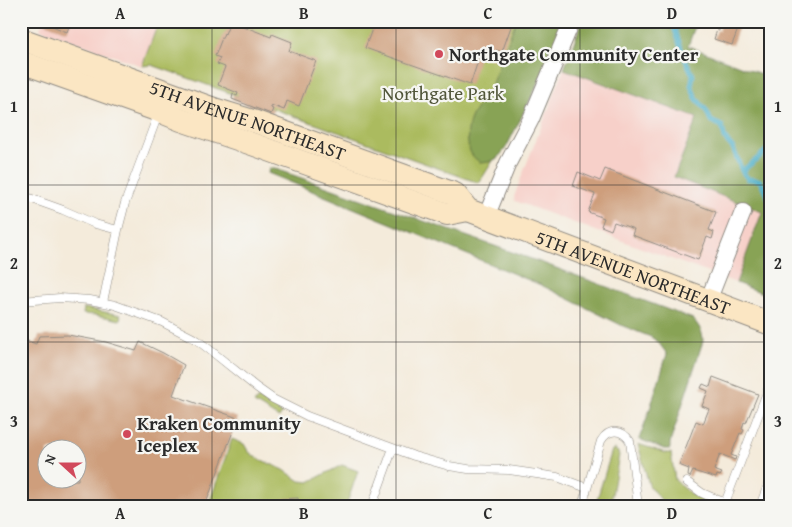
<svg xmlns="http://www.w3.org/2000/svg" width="792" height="527" viewBox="0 0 792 527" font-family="'Gentium Book Plus',serif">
<rect width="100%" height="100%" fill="#f6f6f2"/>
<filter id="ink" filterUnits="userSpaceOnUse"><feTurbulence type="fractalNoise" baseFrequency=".02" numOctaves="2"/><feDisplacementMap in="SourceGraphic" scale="10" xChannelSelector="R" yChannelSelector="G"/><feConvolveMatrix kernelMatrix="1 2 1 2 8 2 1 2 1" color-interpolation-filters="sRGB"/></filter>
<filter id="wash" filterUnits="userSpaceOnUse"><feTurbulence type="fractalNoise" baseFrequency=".0096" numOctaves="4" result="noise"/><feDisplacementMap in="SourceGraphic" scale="20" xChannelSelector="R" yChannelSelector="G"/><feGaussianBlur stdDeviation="1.12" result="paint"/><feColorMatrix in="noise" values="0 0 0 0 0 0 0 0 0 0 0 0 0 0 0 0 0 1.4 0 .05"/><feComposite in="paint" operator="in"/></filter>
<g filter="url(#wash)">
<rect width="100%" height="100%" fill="#f4ebdb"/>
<!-- built -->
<path fill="#f7d0c9" d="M43,21H159L142,66L40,29Z
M564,69L697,118L674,177L763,212L736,283L515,201L514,197L521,178Z"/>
<!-- green -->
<path fill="#abbb5e" stroke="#6b7344" d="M159,21H556L501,148L479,183L152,65L142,66Z
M84,308L121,315L120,320L95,315L83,314Z
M258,398L282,413L279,418L254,403Z
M232,439L244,444L248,451L255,457L284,470L300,481L309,482L342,465L358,471L346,506H208Z
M638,444L666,453H671L675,480L692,495L714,506H667L654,492L649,485Z
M614,449L618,452L619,455L610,506H595L612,450Z"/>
<!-- forest -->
<path fill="#88a355" stroke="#5a6740" d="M516,21H563L545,70L507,146C499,158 495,162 481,163C478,161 474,158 472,155C465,146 467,123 473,114C478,105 484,100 489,91Z
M582,21H697L688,46L771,78V296L736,283L762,212L674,177L697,118L564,69Z
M273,168L540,262L693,319C699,326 703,332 703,341L670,443V449H664L639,439L649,412L667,354L658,342L651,337L623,326L541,285L268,173L269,169Z"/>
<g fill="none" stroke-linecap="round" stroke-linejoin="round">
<!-- stream -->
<path stroke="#45aac5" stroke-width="5" d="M672,21L684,57L693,75L691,86L696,98L706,110L711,121L722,126L725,139L733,148L742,171L748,179L759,180L766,191L771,206
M742,171L757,159L771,146"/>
</g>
<g id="blocks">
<!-- building -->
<path fill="#ce9e7c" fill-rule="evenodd" d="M40,21H71L67,32Z
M230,21L271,37L272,34L292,42L289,51L316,61L299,106L287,101L284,110L271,105V108L273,109L271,114L232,99L233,94L237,96L238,93L218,85L225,67L217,64L220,58L215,56L224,33L225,34Z
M375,21H513L502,52L496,50L493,60L480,55L470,85L365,48Z
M722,21H741L732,45L714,39L717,30L719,31Z
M605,169L716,212L709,230L714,232L712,239L707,237L698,260L632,235L634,229L614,222L611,230L601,226L604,218L588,212L595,194L573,186L578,172L600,181Z
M68,335L106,342L136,351L140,342L163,353L184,365L173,395L238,418L205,506H21V339L36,344L39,336ZM48,450H78V480H48Z
M713,377L758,394L746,423L744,422L742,429L744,430L742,434L740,433L731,455L736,457L735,460L720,454L714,470L722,473L720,476L717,475L716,478L693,471L690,477L688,476L689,469L679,465L696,421L703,424L709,409L702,406L708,391L701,388L703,384L710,387Z
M298,498L299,506H281V499Z"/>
</g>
</g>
<g filter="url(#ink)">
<use href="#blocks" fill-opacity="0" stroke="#908b83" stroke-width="1"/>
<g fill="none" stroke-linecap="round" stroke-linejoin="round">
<defs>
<path id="lane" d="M21,195L63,210L95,224L118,230
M21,301L60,298L90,300L115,305L162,322L197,340L210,350L256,387L273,399L307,416L414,456L449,466L468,469L509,470L557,477L587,488
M103,302L118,230L125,203L159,112
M687,482L702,493L732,506
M725,503L769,387H771
M372,506L393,448
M582,506L601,441C609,428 622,429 630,441L638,506
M760,506L771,477"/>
<path id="street" d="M486,217L508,163L531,119L572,21
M708,301L743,212"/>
<g id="secondary">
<path id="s1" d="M21,39L217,110L256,122L455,194L468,210L771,324"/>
<path d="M21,62L159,111L181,120L252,144L447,214L468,210"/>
</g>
</defs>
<!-- lane casing -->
<use href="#lane" stroke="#908b83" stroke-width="9"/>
<!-- street casing -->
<use href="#street" stroke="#908b83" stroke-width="18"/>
<!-- secondary casing -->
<use href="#secondary" stroke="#908b83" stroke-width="24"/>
<!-- lane -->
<use href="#lane" stroke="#fff" stroke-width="8"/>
<!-- street -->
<use href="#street" stroke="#fff" stroke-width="16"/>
<!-- secondary -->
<use href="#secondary" stroke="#fbe6c3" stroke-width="22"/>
</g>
</g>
<!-- grid -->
<path fill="none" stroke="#2b2b2b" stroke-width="1" stroke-opacity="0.55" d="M212,21V506M396,21V506M580,21V506M21,185H771M21,342H771"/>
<!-- markers -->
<g fill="#d1495b" stroke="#f6f6f2" stroke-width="2">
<circle cx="439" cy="54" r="5"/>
<circle cx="127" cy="434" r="5"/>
</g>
<g text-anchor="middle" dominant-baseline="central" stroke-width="4.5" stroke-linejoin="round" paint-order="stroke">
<!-- poi labels -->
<g font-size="19" font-weight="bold" fill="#2b2b2b" stroke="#f6f6f2" text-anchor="start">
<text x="449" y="54">Northgate Community Center</text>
<text x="137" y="423">Kraken Community<tspan x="137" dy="22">Iceplex</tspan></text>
</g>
<!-- park labels -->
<g font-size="19" fill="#51563a" stroke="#f6f6f2">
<text x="443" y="93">Northgate Park</text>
</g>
<!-- street labels -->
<g font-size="19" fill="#2b2b2b" stroke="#f6f6f2">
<text stroke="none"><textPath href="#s1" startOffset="241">5TH AVENUE NORTHEAST</textPath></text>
<text stroke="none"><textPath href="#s1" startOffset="658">5TH AVENUE NORTHEAST</textPath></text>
</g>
</g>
<!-- margin -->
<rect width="792" height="527" fill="none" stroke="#f6f6f2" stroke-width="55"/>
<!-- north arrow -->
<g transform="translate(62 464) rotate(291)"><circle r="24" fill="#f6f6f2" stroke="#a5a5a2"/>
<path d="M0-4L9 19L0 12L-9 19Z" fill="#d1495b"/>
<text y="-8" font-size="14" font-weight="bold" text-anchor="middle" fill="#2b2b2b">N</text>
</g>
<rect x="28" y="28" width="736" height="472" fill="none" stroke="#2b2b2b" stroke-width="2"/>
<g font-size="16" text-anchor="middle" font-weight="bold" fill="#2b2b2b">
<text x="120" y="19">A</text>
<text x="304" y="19">B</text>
<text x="488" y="19">C</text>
<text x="672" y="19">D</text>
<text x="14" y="112">1</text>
<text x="778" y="112">1</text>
<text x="14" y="269">2</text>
<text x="778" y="269">2</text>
<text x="14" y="427">3</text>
<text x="778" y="427">3</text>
<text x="120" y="519">A</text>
<text x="304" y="519">B</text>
<text x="488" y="519">C</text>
<text x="672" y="519">D</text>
</g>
</svg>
